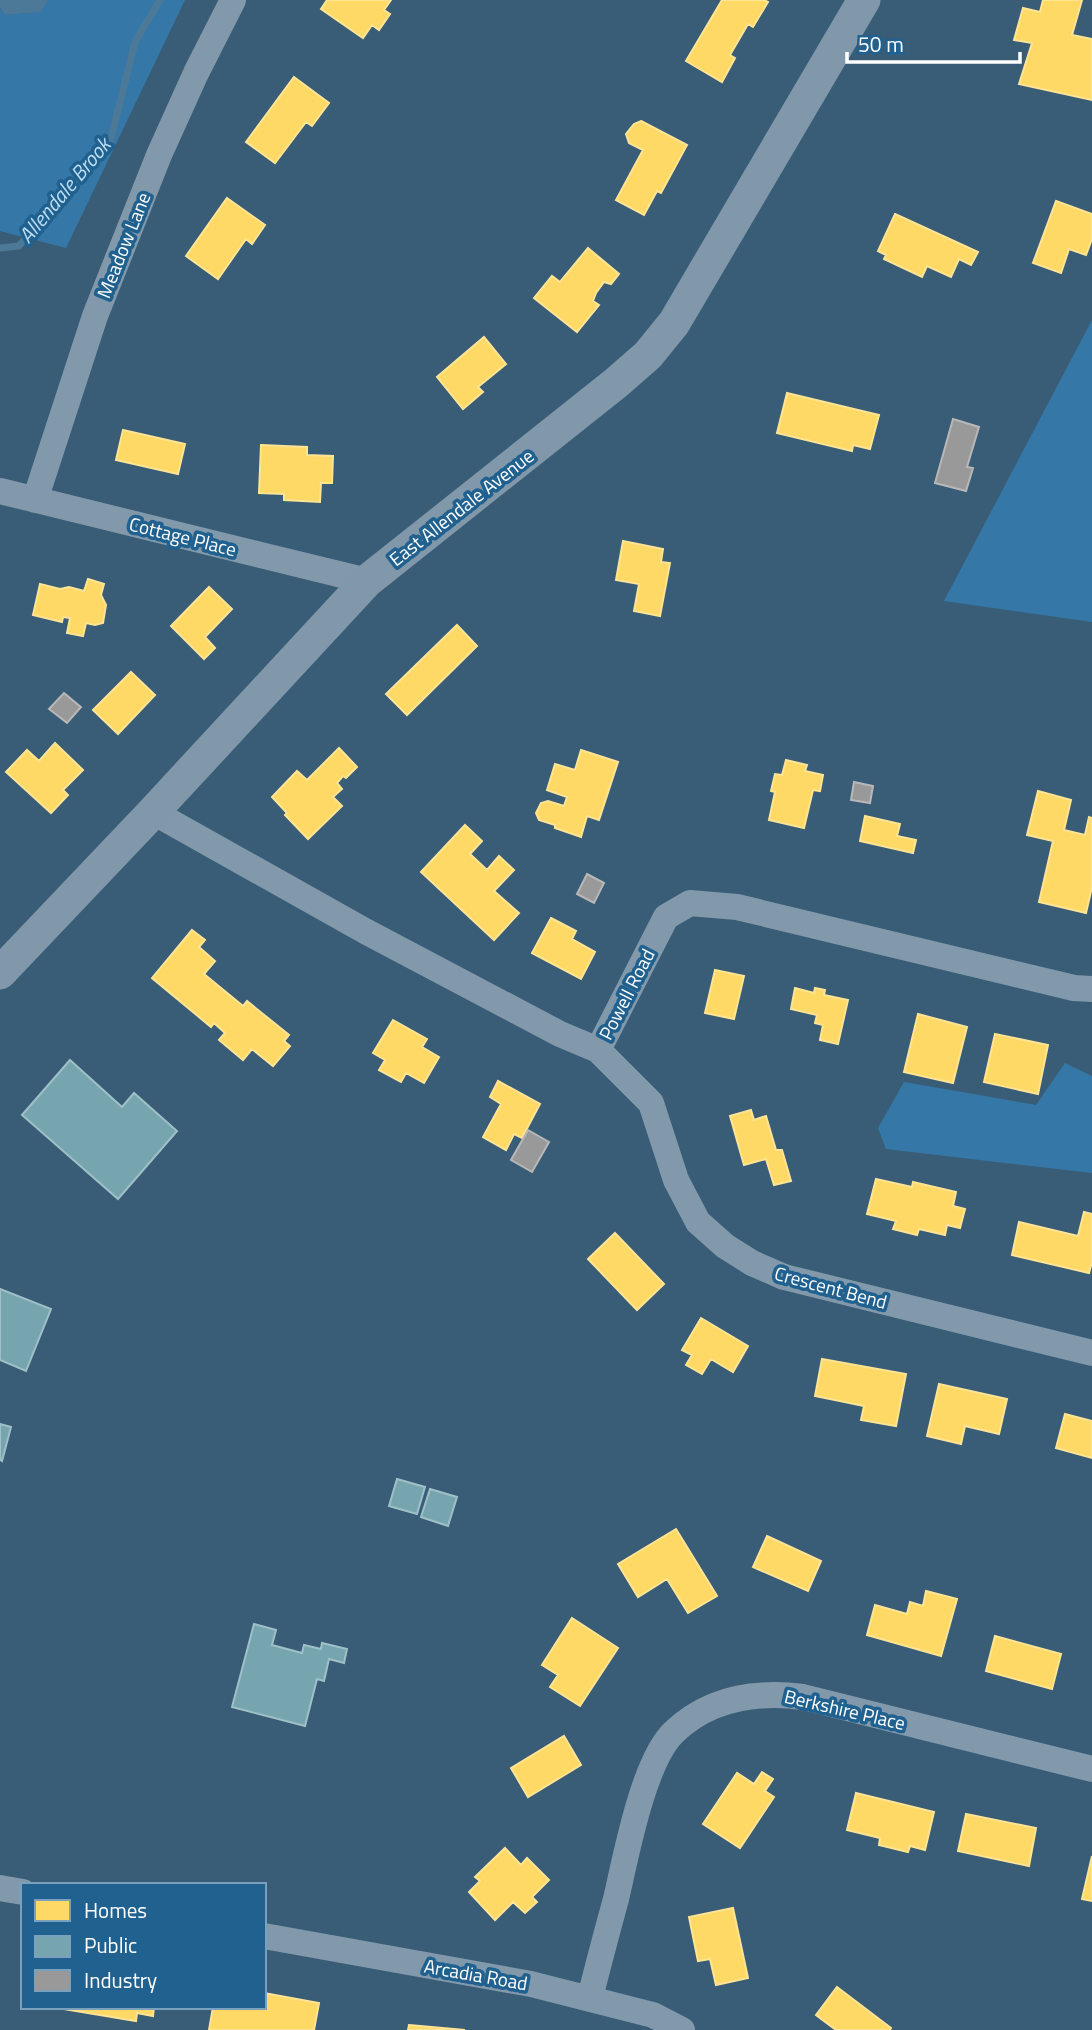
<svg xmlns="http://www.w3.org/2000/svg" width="1092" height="2030" viewBox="0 0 1092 2030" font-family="'Titillium Web',sans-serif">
<rect width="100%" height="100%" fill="#395d77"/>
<!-- green -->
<path fill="#3578a7" d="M46,0H185L66,248L0,231V8L5,15L37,12Z
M1092,320V622L944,601Z
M1065,1063L1092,1076V1173L886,1149L878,1128L904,1082L1036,1105Z"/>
<!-- water -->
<path fill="#4d7999" d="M0,0H48L41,12L5,15L0,8Z"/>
<!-- homes -->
<path fill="#ffd966" stroke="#ffe494" stroke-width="2" d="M327,0H391L384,10L390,14L379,30L372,25L363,38L321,9Z
M722,0H764L768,2L753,27L748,24L730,55L735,58L722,82L686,61Z
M1043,0H1082L1072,35L1092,39V100L1019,84L1032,43L1014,40L1023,8L1040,12Z
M294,77L329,103L312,126L306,122L275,163L246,142Z
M641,121L687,145L661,193L657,191L644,215L616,200L643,150L629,143L626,134L634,124Z
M227,198L265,225L252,244L246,239L218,279L186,256Z
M1056,201L1092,214V239L1086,255L1069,249L1061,273L1033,263Z
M895,214L978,252L971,265L959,259L951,277L927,266L922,277L884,259L886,255L878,251Z
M588,248L619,274L611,284L604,282L596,293L593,301L599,305L577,332L534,298L552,276L560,282Z
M484,337L506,364L478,387L483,392L463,409L437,377Z
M787,393L879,415L870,449L853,445L852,451L777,433Z
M123,430L185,444L178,474L116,460Z
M261,445L307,447V455L333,456L332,483H321L320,502L284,500V494L259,493Z
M623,541L663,549L661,562L670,563L660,616L634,611L639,584L616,580Z
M88,579L104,584L101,595L106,605L103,623L95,625L86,623L83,636L67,633L70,618L63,617L62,622L33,615L40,584L60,589L69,587L84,591Z
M209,587L232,609L205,637L215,648L204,659L171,626Z
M457,625L477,646L407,715L386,694Z
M131,672L155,695L118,734L93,710Z
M55,743L83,770L63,790L68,795L51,813L6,772L27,750L39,761Z
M339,748L357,767L346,778L343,776L337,783L342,789L333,797L342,806L308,839L285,815L287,813L272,797L297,771L307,780Z
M581,750L618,762L599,820L587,816L581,837L555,828V825L539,820L536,813L541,803L548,801L564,806L567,797L547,790L555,764L575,770Z
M786,760L807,765L805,771L823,775L820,791L813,790L804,828L769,820L775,792L771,791L775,774L782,775Z
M1038,791L1071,800L1064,830L1085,835L1089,817L1092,818V887L1086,913L1039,902L1053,841L1027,835Z
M865,816L900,824L897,836L916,840L913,853L860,841Z
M465,825L482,841L470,854L487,870L499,856L514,870L494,891L519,913L494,940L421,872Z
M551,918L576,931L572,939L595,952L581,979L532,953Z
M192,930L205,940L199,947L215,961L204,974L243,1006L247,1001L289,1035L284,1041L290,1046L273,1066L252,1049L243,1060L219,1040L225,1033L214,1023L211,1027L152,978Z
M715,970L744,976L734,1019L705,1013Z
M795,988L814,993L815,988L825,990L824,995L848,1000L838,1044L820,1040L823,1025L815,1023L817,1015L791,1009Z
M918,1014L967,1027L953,1083L904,1072Z
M393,1020L427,1039L422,1047L439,1057L424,1083L406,1073L401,1082L379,1070L385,1060L373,1053Z
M995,1034L1048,1045L1038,1094L984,1082Z
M498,1081L540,1104L522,1138L514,1134L506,1150L483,1137L501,1104L490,1097Z
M751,1110L754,1120L766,1116L776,1150H782L791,1181L774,1185L766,1159L744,1165L730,1116Z
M876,1179L912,1187L913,1182L956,1192L953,1206L965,1209L960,1228L947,1225L945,1235L919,1229L917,1235L893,1229L896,1221L867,1214Z
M1084,1212L1092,1214V1262L1089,1273L1012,1255L1019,1222L1078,1236Z
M615,1233L664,1284L637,1310L588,1259Z
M701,1318L748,1346L733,1372L711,1359L702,1374L686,1365L692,1355L682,1350Z
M822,1359L906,1374L896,1426L861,1420L864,1406L815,1396Z
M939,1384L1007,1399L999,1434L965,1426L961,1444L927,1436Z
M1065,1414L1092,1421V1458L1056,1448Z
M676,1529L717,1596L688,1613L667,1579L638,1597L618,1564Z
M767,1536L821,1561L808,1591L753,1567Z
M926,1591L957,1599L941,1656L867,1635L875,1605L907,1614L910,1602L923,1606Z
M572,1618L618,1648L580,1706L550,1687L558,1675L542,1665Z
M995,1636L1061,1654L1052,1689L986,1671Z
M564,1736L581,1765L528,1797L511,1768Z
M762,1772L773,1779L765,1791L774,1797L740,1848L703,1824L737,1773L754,1784Z
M856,1793L934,1812L925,1850L910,1846L908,1852L879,1845L880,1838L847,1830Z
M966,1814L1036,1828L1029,1866L958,1851Z
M505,1848L521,1865L527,1858L549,1880L532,1897L537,1902L525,1913L513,1902L495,1920L469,1892L480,1881L475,1877Z
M1092,1856V1901L1082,1899Z
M733,1908L748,1978L716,1985L710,1959L698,1961L689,1917Z
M837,1987L891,2028L890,2030H836L816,2015Z
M264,1993L319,2003L314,2030H209L213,2007H264Z
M154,2007L153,2016L137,2013L136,2021L58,2008Z
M409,2025L465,2030H408Z"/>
<!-- public -->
<path fill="#76a5af" stroke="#9fc0c7" stroke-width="2" d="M70,1060L122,1107L134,1093L177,1131L118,1199L22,1115Z
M0,1289L51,1309L26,1371L0,1360Z
M0,1424L11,1427L2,1461L0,1460Z
M397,1479L425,1487L417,1514L389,1506Z
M430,1489L457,1497L448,1526L421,1517Z
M254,1624L276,1630L272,1645L302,1653L304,1645L321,1649L322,1643L347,1649L344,1663L329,1659L324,1681L317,1679L305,1726L232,1707Z"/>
<!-- industry -->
<path fill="#999" stroke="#b8b8b8" stroke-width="2" d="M953,419L979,427L967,467L973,468L966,491L935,483Z
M64,693L81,707L67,723L49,709Z
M854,782L873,786L870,803L851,800Z
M587,874L604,883L594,903L577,894Z
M528,1130L549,1142L532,1172L511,1160Z"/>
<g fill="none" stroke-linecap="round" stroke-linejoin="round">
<!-- stream -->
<path stroke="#4d7999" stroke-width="7" d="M0,248L19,246L111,138L135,42L160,0"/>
<!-- minor -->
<path stroke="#8199aa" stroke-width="26" d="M0,491L367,581
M35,500L95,316L159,155L196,73L233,0
M153,812L365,931L560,1034L598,1050L651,1103L676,1180L698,1222L725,1246L752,1263L784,1277L1092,1353
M598,1050L666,917L690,903L737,907L1074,988L1092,989
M0,1888L23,1892
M264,1936L531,1984L653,2015L682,2030
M590,1998C598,1965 607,1932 616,1899C626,1856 643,1763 673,1733C709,1698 756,1691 803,1697L1092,1769"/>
<!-- major -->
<path stroke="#8098a9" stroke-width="33" d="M0,973L153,812L367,581L616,383L648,355L674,323L864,0"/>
</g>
<g text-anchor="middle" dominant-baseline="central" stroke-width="7" stroke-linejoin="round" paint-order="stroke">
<!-- street labels -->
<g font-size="19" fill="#fff" stroke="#206190">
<text transform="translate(123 245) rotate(-68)">Meadow Lane</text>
<text transform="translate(461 507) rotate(-38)">East Allendale Avenue</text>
<text transform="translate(183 536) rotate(14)">Cottage Place</text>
<text transform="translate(626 994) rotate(-63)">Powell Road</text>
<text transform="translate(831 1287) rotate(15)">Crescent Bend</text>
<text transform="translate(845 1709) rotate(13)">Berkshire Place</text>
<text transform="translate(476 1974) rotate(10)">Arcadia Road</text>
</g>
<!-- water labels -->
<g font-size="21" font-style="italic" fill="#bddef4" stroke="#206190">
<text transform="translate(64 190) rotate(-50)">Allendale Brook</text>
</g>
</g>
<!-- legend -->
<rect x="21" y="1883" width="245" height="126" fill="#206190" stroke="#79a0bc" stroke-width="2"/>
<rect x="35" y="1900" width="35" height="21" fill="#ffd966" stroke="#79a0bc" stroke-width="2"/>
<text x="84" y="1918" font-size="21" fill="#ffffff">Homes</text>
<rect x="35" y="1936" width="35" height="21" fill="#76a5af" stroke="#79a0bc" stroke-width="2"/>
<text x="84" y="1953" font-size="21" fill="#ffffff">Public</text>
<rect x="35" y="1970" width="35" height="21" fill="#999999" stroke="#79a0bc" stroke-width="2"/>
<text x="84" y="1988" font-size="21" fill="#ffffff">Industry</text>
<!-- scale -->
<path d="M847 52v10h173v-10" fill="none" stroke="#ffffff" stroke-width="3.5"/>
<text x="858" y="52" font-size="21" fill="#ffffff" stroke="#206190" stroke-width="5" paint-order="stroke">50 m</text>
</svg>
